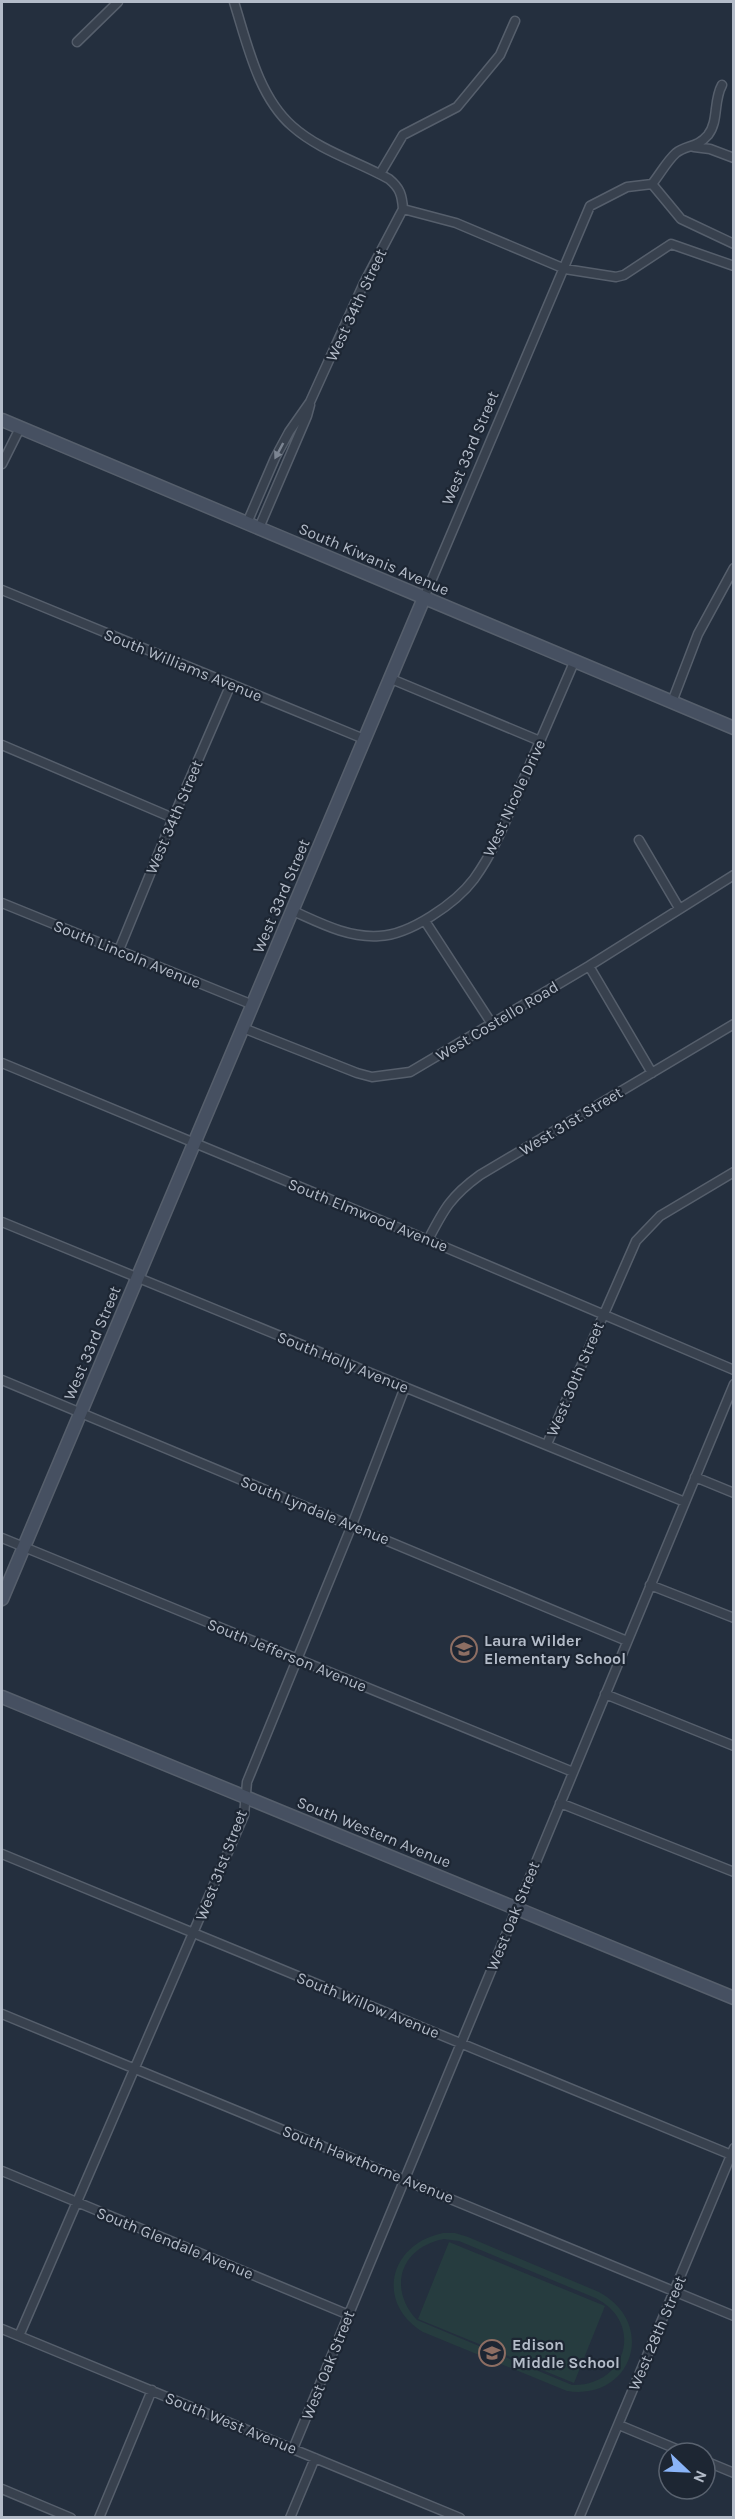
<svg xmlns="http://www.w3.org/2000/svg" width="735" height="2519" viewBox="0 0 735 2519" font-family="Karla,sans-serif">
<rect width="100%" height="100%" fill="#242f3e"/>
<!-- pitch -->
<path fill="#263c3f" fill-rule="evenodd" d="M443,2233H455L468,2237L599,2292C658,2324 632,2401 567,2391L423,2332C375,2303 389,2244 443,2233ZM444,2239L459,2241L593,2297C645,2320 628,2386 572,2385L417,2320C387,2288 401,2247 444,2239Z
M449,2242L605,2306L574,2383L418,2319Z"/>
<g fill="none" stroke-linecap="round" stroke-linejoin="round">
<defs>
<path id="street" d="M234,2C247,43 258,96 292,126C320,151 357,161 389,179C400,188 402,195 403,209
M77,42L118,2
M694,147L710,149L734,158
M380,174L403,135L457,107L500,55L515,21
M652,184L681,219L734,244
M403,209L456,223L565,269L616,277L624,275L671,244L734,266
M2,464L20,428
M247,523L275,458L289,432L310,402L364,283L403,209
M259,528L307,416L310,405
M2,590L364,739
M424,598L590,206L627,187L652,184C660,174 667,161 676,153C686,145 697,148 708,135C719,121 713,101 722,85
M389,678L540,741
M672,702L698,634L734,568
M2,745L173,818
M639,840L679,908
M2,903L253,1005
M293,911C320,923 348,938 379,936C410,935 456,903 474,879C495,850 507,818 521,785C539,744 557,702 575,660
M425,921L492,1024
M119,950L173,818L231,684
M589,966L652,1073
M243,1028L357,1073L372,1077L410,1072L589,966L734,875
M2,1063L428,1240L734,1370
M2,1222L685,1502
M428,1240C444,1209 451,1196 480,1175L734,1024
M2,1380L627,1641
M547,1444L636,1241L660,1216L734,1172
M695,1477L734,1493
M2,1538L573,1772
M650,1585L734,1618
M605,1694L734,1746
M560,1803L734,1872
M2,1854L734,2156
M2,2014L734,2316
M2,2171L349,2315
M2,2329L460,2518
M19,2336L244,1815L247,1782L352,1525L405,1387
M619,2425L686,2453
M293,2449L734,1384
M705,2461L734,2473
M2,2489L71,2518
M99,2518L152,2390
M290,2518L315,2458
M579,2518L734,2148"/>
<path id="secondary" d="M2,420L734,728
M2,1599L424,598
M2,1697L734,1998"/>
</defs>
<!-- street casing -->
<use href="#street" stroke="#565f6c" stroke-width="11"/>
<!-- secondary casing -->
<use href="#secondary" stroke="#565f6c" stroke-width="15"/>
<!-- street -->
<use href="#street" stroke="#38414e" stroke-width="8"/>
<!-- secondary -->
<use href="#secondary" stroke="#465061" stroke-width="12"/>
</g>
<!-- one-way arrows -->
<defs><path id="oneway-solid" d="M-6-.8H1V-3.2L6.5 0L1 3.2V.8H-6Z" transform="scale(1.5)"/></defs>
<use fill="#7c8592" href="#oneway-solid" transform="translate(279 451) rotate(118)"/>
<!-- icons -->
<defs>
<symbol id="school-ring" viewBox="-11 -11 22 22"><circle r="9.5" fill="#1d2633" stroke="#8d6e63" stroke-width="1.5"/><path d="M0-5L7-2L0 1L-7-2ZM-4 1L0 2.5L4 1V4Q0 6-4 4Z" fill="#8d6e63"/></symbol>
</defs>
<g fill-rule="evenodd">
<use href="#school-ring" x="449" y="1634" width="30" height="30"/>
<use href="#school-ring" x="477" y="2338" width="30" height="30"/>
</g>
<g text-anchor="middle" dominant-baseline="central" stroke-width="4.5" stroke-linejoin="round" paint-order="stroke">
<!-- street labels -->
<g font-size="16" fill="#b4bcc9" stroke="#1d2633">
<text transform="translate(356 305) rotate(-65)">West 34th Street</text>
<text transform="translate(470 448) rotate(-67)">West 33rd Street</text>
<text transform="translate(374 559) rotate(23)">South Kiwanis Avenue</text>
<text transform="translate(183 665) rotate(22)">South Williams Avenue</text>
<text transform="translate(514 798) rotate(-65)">West Nicole Drive</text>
<text transform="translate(174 817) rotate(-67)">West 34th Street</text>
<text transform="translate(281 896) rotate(-67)">West 33rd Street</text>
<text transform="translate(127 954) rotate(22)">South Lincoln Avenue</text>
<text transform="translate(497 1021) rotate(-31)">West Costello Road</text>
<text transform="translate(571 1121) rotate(-31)">West 31st Street</text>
<text transform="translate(368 1215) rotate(22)">South Elmwood Avenue</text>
<text transform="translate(92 1343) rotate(-67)">West 33rd Street</text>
<text transform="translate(343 1362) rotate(22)">South Holly Avenue</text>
<text transform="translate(575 1379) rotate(-67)">West 30th Street</text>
<text transform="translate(315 1510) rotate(22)">South Lyndale Avenue</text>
<text transform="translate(287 1655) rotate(22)">South Jefferson Avenue</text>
<text transform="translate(374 1832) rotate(22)">South Western Avenue</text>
<text transform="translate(221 1865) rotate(-69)">West 31st Street</text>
<text transform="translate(513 1916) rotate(-68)">West Oak Street</text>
<text transform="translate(368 2005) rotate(22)">South Willow Avenue</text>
<text transform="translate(368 2164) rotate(22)">South Hawthorne Avenue</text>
<text transform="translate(175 2243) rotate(22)">South Glendale Avenue</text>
<text transform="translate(657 2333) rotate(-67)">West 28th Street</text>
<text transform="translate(328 2365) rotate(-68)">West Oak Street</text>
<text transform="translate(231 2423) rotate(22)">South West Avenue</text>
</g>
<!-- poi labels -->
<g font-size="16" font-weight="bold" fill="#b4bcc9" stroke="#1d2633" text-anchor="start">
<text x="484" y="1640">Laura Wilder<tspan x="484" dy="18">Elementary School</tspan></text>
<text x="512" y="2344">Edison<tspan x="512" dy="18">Middle School</tspan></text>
</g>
</g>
<!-- border -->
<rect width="735" height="2519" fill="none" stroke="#b4bcc9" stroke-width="6"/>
<!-- north arrow -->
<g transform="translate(687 2471) rotate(113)"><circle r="28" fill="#1d2633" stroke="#59626f" stroke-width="1.5"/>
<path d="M0-4.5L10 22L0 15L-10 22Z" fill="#8ab4f8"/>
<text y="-9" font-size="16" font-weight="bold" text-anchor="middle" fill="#b4bcc9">N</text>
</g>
</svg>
